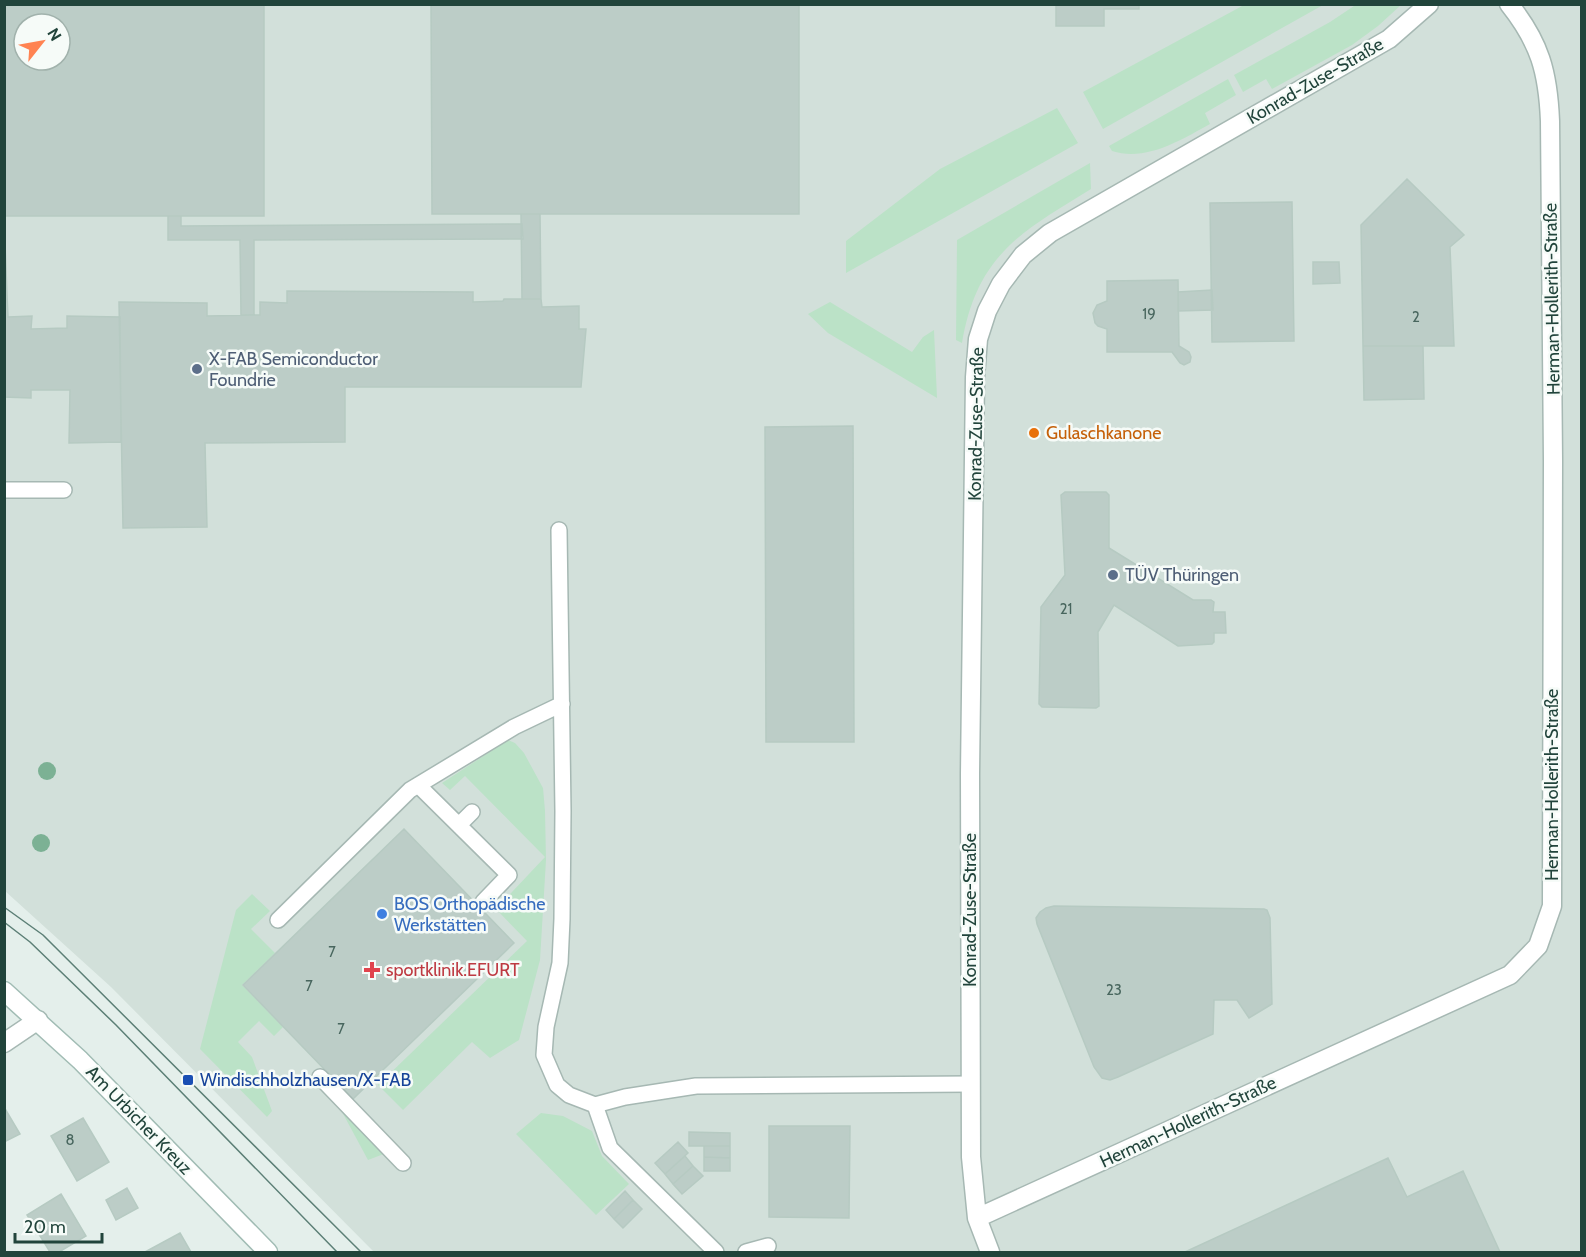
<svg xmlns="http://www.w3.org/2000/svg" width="1586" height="1257" viewBox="0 0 1586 1257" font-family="Cabin,sans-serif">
<rect width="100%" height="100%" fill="#e4efeb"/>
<!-- built -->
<path fill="#d2e0da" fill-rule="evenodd" d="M5,5H1581V1252H374L111,987L5,891ZM24,24H60V60H24Z"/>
<!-- green -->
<path fill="#bbe2c7" d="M1357,4L1401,5L1378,26L1352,45L1272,89L1266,79L1243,92L1234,75L1330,22Z
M1244,5H1323L1103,129L1083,92Z
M1228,79L1236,95L1205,113L1210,124C1181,140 1146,162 1112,151L1109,146Z
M1057,108L1078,143L846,273V241L940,169Z
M1090,163L1091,189C1021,232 977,255 962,343L956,340L957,240Z
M830,302L912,352L923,337L934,330L937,398L828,333L808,314Z
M508,740L515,743L524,753L543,788L545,811L546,860L540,960L519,1040L490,1058L472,1042L403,1110L378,1085L527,941L496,909L545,857L465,776L450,790L442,783Z
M252,894L270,911L251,929L275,953L242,985L283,1027L274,1036L259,1021L238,1042L252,1057L272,1111L267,1117L200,1049L236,910Z
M344,1107L389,1152L368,1160L341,1110Z
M541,1113L563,1116L592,1131L602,1156L629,1184L596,1215L516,1134Z"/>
<!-- building -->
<path fill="#bccdc7" stroke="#b6cac2" stroke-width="1.5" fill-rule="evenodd" d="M4,4H264V216H4ZM24,24H60V60H24Z
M431,4H799V214H432Z
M1056,4H1139V9H1104V26H1056Z
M1407,179L1464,235L1450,247L1454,346H1363L1361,225Z
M1292,202L1294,341L1212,342L1210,203Z
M521,214H540L541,299H522Z
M4,216L7,295H4Z
M168,216H181V226L522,224L523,239L254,240V315H241L240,240H168Z
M1313,262H1339L1340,283L1313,284Z
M1178,280L1179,346L1189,352L1191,357L1190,362L1184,365L1180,363L1172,352H1107V329L1098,326L1095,323L1093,313L1097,305L1107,301V281Z
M1212,290L1213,310L1178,311V292Z
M287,291L473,292V302L503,301L504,299H541L542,307L579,306V329H586L581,387H345V442L205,443L207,527L123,528L119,302L207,303V316L260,315V302L287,303Z
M4,295H7L8,317L32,316L31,329L67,328V316L120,317L121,442L69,443L70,390H31V398L4,397Z
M1363,346H1423L1424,399L1364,400Z
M853,426L854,742H766L765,427Z
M1065,492H1106L1109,495V548L1193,600H1211L1214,602L1213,612H1225L1226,633H1214V642L1212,644L1178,646L1114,605L1098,632L1099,706L1096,708L1042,707L1039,704L1041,607L1065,575L1061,495Z
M404,829L514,943L353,1099L243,985Z
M1054,906L1264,909L1267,910L1270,918L1272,1004L1249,1018L1237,1000H1214L1213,1034L1118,1077L1110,1080L1102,1078L1094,1067L1037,924L1036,918L1040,912L1046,908Z
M4,1107L20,1134L4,1142Z
M83,1118L109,1162L77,1181L51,1136Z
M769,1126H850L849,1218L769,1217Z
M689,1132L730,1133V1146H689Z
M678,1142L688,1153L665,1174L655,1163Z
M704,1146H730V1158L704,1157Z
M685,1156L693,1166L673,1184L665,1174Z
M704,1157L730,1158V1171H704Z
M1388,1158L1407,1197L1463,1171L1500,1252H1185Z
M693,1166L703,1176L682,1194L673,1184Z
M127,1188L138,1208L116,1220L106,1200Z
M625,1191L633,1200L614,1219L606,1210Z
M61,1194L86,1236L59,1252H50L27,1215Z
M633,1200L642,1209L623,1228L614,1219Z
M180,1233L191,1252H145Z"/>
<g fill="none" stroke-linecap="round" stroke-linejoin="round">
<defs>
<path id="service" d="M4,490H64
M559,530L563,811L562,919L560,963L546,1027L544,1055L557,1085L569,1095L595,1105L625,1097L696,1086L971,1084
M418,785L509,875L483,902
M459,825L472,812
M278,920L410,790L514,727L562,704
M320,1077L403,1163
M595,1105L610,1148L716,1252
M746,1252L768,1246"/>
<path id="minor" d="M4,1043L38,1020
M977,1218L1510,975L1538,946L1552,906L1553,461L1550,121C1548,72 1540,43 1509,4
M990,1252L977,1218L971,1157L970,774L975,377L978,339L987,311L1001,284L1023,255L1050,233L1389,39L1429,4"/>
<path id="secondary" d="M4,991L80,1060L268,1252"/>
</defs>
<!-- service casing -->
<use href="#service" stroke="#a6b8b3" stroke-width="18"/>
<!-- minor casing -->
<use href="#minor" stroke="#a6b8b3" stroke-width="21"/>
<!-- secondary casing -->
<use href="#secondary" stroke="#a1bcb4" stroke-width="21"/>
<!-- service -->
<use href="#service" stroke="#fff" stroke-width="15"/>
<!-- minor -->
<use href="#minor" stroke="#fff" stroke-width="18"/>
<!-- secondary -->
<use href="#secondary" stroke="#fff" stroke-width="18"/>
<!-- tram -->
<path stroke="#5c7f76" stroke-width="1.5" d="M4,907L43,935L361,1252
M4,922L30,942L116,1025L337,1252"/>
</g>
<!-- trees -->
<g fill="#7cb194">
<circle cx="47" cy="771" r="9"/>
<circle cx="41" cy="843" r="9"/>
</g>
<!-- markers -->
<g fill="#5c6f8a" stroke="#f6fbf8" stroke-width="2">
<circle cx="197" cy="369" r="6"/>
<circle cx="1113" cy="575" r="6"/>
</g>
<circle fill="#e8710a" stroke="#f6fbf8" stroke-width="2" cx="1034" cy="433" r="6"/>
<circle fill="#3f7fe0" stroke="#f6fbf8" stroke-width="2" cx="382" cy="914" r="6"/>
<path fill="#e0444e" stroke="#f6fbf8" stroke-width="2" d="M369 961h6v6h6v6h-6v6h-6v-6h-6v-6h6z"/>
<rect fill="#1a4fb4" stroke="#f6fbf8" stroke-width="2" x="182" y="1074" width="12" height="12" rx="3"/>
<g text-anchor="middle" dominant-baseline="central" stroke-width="5" stroke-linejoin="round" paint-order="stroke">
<!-- number labels -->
<g font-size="15" fill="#48665e">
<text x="1149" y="314">19</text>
<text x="1416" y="317">2</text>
<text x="1066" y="609">21</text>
<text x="332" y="952">7</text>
<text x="309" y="986">7</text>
<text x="1114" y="990">23</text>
<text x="341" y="1029">7</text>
<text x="70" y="1140">8</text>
</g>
<!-- street labels -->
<g font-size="18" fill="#21443b" stroke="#f6fbf8">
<text transform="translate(1315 81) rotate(-30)">Konrad-Zuse-Straße</text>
<text transform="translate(1552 299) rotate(-91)">Herman-Hollerith-Straße</text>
<text transform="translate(976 424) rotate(-89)">Konrad-Zuse-Straße</text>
<text transform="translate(1552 785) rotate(-90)">Herman-Hollerith-Straße</text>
<text transform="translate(970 910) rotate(-90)">Konrad-Zuse-Straße</text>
<text transform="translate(139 1120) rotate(46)">Am Urbicher Kreuz</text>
<text transform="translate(1188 1122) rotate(-25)">Herman-Hollerith-Straße</text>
</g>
<!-- service labels -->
<g font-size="18" fill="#4e5e75" stroke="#f6fbf8" text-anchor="start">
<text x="209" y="359">X-FAB Semiconductor<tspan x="209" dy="21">Foundrie</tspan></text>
<text x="1125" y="575">TÜV Thüringen</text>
</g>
<!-- food labels -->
<g font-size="18" fill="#c56008" stroke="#f6fbf8" text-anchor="start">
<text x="1046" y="433">Gulaschkanone</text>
</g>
<!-- shop labels -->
<g font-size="18" fill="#366cbe" stroke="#f6fbf8" text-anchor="start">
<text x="394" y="904">BOS Orthopädische<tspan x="394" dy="21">Werkstätten</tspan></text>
</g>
<!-- health labels -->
<g font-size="18" fill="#be3a42" stroke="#f6fbf8" text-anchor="start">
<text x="386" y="970">sportklinik.EFURT</text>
</g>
<!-- transit labels -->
<g font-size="18" fill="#164399" stroke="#f6fbf8" text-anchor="start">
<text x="200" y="1080">Windischholzhausen/X-FAB</text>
</g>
</g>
<!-- border -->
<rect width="1586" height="1257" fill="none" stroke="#21443b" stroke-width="12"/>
<!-- north arrow -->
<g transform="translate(42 42) rotate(59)"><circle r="28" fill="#f6fbf8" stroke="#a1b2ac" stroke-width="1.5"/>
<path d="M0-4.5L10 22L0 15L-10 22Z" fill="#ff8352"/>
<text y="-9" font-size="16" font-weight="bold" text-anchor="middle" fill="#21443b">N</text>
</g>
<!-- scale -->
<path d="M15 1233v9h87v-9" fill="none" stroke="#21443b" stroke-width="3"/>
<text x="24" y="1233" font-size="18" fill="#21443b" stroke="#f6fbf8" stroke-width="4.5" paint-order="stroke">20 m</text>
</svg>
